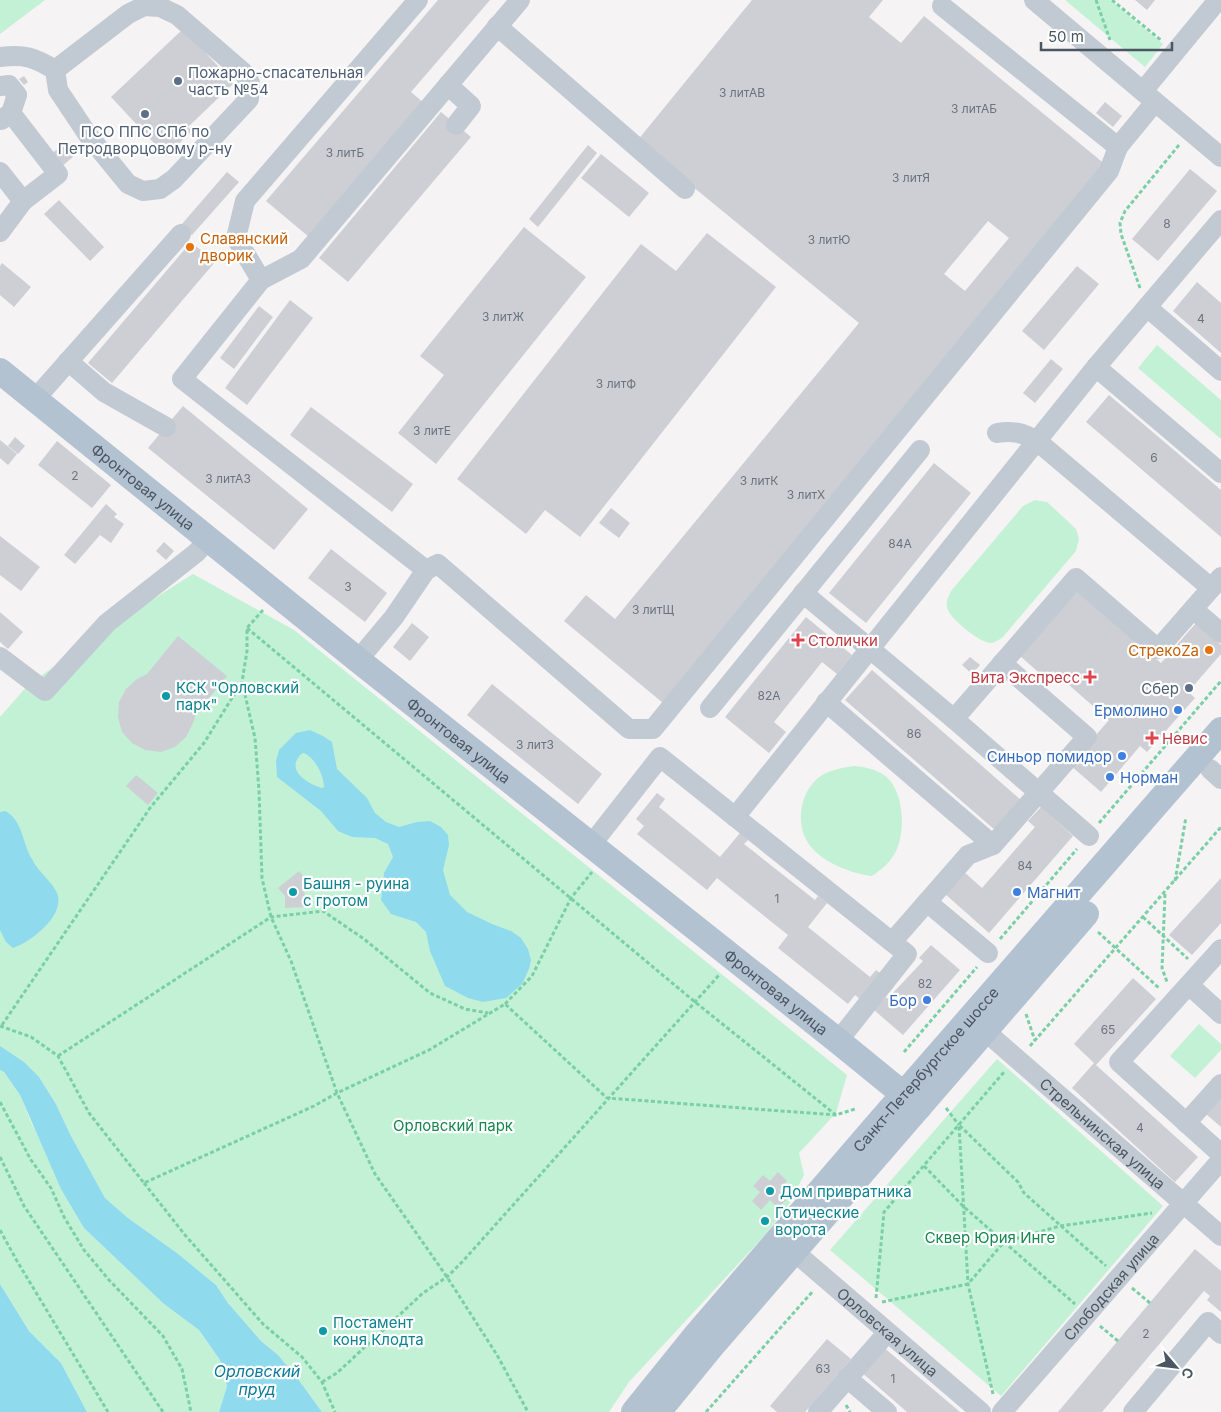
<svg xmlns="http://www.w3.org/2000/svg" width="1221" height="1412" viewBox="0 0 1221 1412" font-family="Inter,sans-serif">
<rect width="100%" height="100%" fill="#f5f3f3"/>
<!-- green -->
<path fill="#c3f1d5" d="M0,0H45L0,34Z
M1065,0H1110L1163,44L1145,67Z
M1157,345L1221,400V439L1138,368Z
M1035,500L1047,502L1076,529L1079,539L1076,551L1002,638C998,640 994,643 991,643C980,643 952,620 948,610C945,603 948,597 951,591L1023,506Z
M193,574L294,630L847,1075L836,1113L799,1153L804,1175L789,1204L765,1235L629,1382L609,1412H322L298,1379L278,1355L261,1341L228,1303L216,1285L177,1253L128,1218L105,1198L70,1134L56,1104L39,1077L0,1046V717L28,685L117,622Z
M854,766C865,767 875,769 884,775C904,789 906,831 896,851C890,863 882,869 872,876C853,874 827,864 814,850C794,831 798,795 818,778C828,770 842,768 854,766Z
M1199,1024L1221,1044V1050L1195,1078L1170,1056Z
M997,1059L1163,1206L1001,1396L830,1250Z
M0,1070L4,1072L20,1095L30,1120L84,1228L164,1304L199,1330L220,1360L227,1386L219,1412H87L61,1363L29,1331L0,1284Z"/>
<!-- water -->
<path fill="#90daee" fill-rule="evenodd" d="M310,730L323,736L332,742L337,769L367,798L375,813L386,822L399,827L417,822L430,821L441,827L448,835L449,845L443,870L450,895L467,912L492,924L511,931L521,938L528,949L531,960L529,969L522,984L506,998L483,1002L468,998L445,986L430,951L426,932L416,922L391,914L381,900L384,873L393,857L388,844L375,838L352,837L338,831L321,811L277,777L276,761L279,750L296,733ZM303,753C314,756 324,775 324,787L322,788C312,785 292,775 296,762C298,758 299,755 303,753Z
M5,811C23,820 22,843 32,859C38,872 51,880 57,893C66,915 31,942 13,948L6,942L0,930V812Z
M0,1046L24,1062L39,1077L56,1104L70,1134L105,1198L128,1218L177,1253L216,1285L228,1303L261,1341L278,1355L298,1379L322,1412H219L227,1386L220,1360L199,1330L164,1304L84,1228L61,1189L20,1095L4,1072L0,1070Z
M0,1284L29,1331L61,1363L87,1412H0Z"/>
<!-- building -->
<path fill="#cdcfd5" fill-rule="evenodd" d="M438,0H490L411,92L424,103L309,237L266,201Z
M752,0H883L869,17L901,43L924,16L1106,165L663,703L564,621L586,595L615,619L859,323L637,141ZM988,221L1009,238L965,291L944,274Z
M1135,0H1155L1147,10Z
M183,29L234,83L188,127L192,131L166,156L111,97Z
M24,76L28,82L24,85L19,79Z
M1105,102L1122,116L1113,127L1096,113Z
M441,112L471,137L348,282L319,258Z
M63,145L73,157L61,167L51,154Z
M588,145L597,153L538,227L529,219Z
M601,154L649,193L629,217L581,178Z
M1190,169L1217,191L1158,261L1132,239Z
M227,172L239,182L192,235L181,225Z
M59,200L104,247L90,261L44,214Z
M524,227L586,277L436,464L398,433L444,375L420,356Z
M707,233L776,287L580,537L545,510L526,534L457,479L641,244L676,271Z
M191,242L215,262L112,383L88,363Z
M2,263L31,287L14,307L0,295V266Z
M1077,266L1099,284L1044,350L1022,331Z
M1197,282L1221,303V353L1173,311Z
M290,300L313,318L247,405L225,388Z
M259,306L273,317L234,369L220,358Z
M1051,359L1063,369L1035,403L1023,393Z
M1109,395L1221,490V537L1086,422Z
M183,406L308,509L274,550L148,448Z
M311,407L413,484L392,512L290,435Z
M15,437L25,446L18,454L8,446Z
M0,440L17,454L8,465L0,458Z
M57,441L111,485L92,508L38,465Z
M934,463L971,493L866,623L829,593Z
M106,504L117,514L114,517L124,524L111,543L100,535L75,564L64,555Z
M611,508L630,523L619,538L599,523Z
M0,536L40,567L21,591L0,575Z
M164,542L174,551L166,560L156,551Z
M331,549L387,593L365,622L308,578Z
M1076,590L1161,663L1196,623L1221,645V654L1188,692L1195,698L1147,752L1140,746L1101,792L1070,765L1109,720L1053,671L1046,679L1019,655Z
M0,612L23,632L8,649L0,642Z
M806,617L852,655L837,674L822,662L774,722L786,732L769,753L725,717Z
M412,623L429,637L410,661L393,647Z
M178,636L227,676L196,714L193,723L186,737L175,747L161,752L145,750L132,743L122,732L118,717L119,702L126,689L137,679L147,674Z
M970,657L980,665L972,674L962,665Z
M872,670L1021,800L995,830L845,700Z
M492,684L602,774L578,804L467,715Z
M136,775L158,793L148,805L126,786Z
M657,793L665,799L659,807L720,857L740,833L748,840L744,844L815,900L818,896L827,903L808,927L870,977L876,970L884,976L863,1002L855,995L848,1004L778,948L788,935L717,878L707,890L637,834L644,826L636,819Z
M1041,807L1073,836L989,933L944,893L963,871L982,888L1035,827L1028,821Z
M299,871L304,877L305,907L285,908V896L278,888Z
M1221,878V923L1192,955L1169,935Z
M931,945L960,970L903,1035L874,1010L886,997L889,1000L892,997L891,995L923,961L919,958Z
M1133,978L1156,999L1096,1065L1198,1157L1175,1182L1072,1088L1094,1063L1074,1044Z
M1221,1096V1127L1206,1114Z
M778,1172L787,1181L779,1190L788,1198L778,1208L770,1200L761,1210L752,1201L760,1192L753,1186L763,1175L770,1181Z
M1195,1249L1221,1271V1312L1207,1300L1210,1296L1204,1291L1102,1412H1058Z
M827,1339L851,1359L805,1412H777L770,1406Z
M882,1346L960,1412H907L860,1371Z"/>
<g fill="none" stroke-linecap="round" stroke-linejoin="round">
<!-- path -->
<path stroke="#7ad0a6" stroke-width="3" stroke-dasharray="4 2.5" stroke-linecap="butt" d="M1096,0L1110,40
M1112,0L1162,41
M1140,288L1121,234L1120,223L1125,211L1179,145
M263,610L247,628V651L242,682L255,738L259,790L262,878L271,917L291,961L337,1093L375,1174L447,1277L497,1355L528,1412
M247,628L695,1002L836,1115L855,1109
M1099,823L1221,681
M1175,881L1186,817
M1165,894L1162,968L1167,982
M1143,917L1188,959
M1098,932L1160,989
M1000,939L1077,849
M505,1004L532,976L571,898L592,872
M1026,1014L1035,1041
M2,1025L150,808L204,743L242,682
M0,1026L31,1037L58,1056L89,1113L144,1183L314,1106L337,1093L429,1050L505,1004L607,1098L836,1115
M1030,1046L1221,827
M904,1052L977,967
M58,1056L271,917L323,911L364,939L430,993L465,1009L488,1013
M0,1102L31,1160L51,1188L64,1217L84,1250L109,1280L163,1336L182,1369L191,1412
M946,1108L959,1125
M0,1157L24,1206L163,1412
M924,1166L964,1207L1075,1304
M144,1183L185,1235L263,1324L302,1357L322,1382L335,1412
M0,1230L17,1261L108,1412
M1132,1288L1150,1303
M876,1298L884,1212L1004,1072
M882,1302L968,1284L1004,1242L1060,1226L1152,1213
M1100,1326L1118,1341
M322,1382L337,1373L423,1293L447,1277L463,1261L720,974
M993,1394L968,1284L959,1125L1018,1182L1024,1193L1106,1266
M846,1405L850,1412
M706,1412L813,1291"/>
<!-- minor -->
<g stroke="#c1cad2" stroke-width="20">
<path d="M1034,0L1221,157"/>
<path d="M942,6L1118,147L1155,102"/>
<path d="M497,26L685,189"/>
<path d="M0,57C24,54 34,57 55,70L58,90L88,135L128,184L143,191L160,189L174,179L249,99L250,83L243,72L177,15L160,7L144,6L128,14L55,70"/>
<path d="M448,85L471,106L456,125"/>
<path d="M0,86L9,85L17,95L11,113L1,120"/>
<path d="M1143,91L1218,0"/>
<path d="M0,172L23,201"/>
<path d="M0,232L23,201L58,174L11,113"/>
<path d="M261,280L236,238L245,201L418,0"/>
<path d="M1147,307L1221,371"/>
<path d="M68,361L104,392L166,427"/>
<path d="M1096,367L1221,473"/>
<path d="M35,399L181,234"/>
<path d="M997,433C1013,430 1023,433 1037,441L1211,588"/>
<path d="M426,570L438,564L629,729H653L1109,171L1118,147"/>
<path d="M803,593L954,719L1089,836"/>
<path d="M1193,609L1221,633"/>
<path d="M0,657L45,691L107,623L196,553L209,539"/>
<path d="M358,660L394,617L426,570L182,379L261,280L301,259L520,0"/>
<path d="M826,702L993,845"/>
<path d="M710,708L920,450"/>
<path d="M954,719L1076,578L1158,649L1221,577"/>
<path d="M1210,769L1221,779"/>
<path d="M735,817L1096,367L1221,220"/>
<path d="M591,845L660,757L907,954L838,1041"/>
<path d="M927,902L988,953"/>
<path d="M892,942L968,855L993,845L1087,737L1002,663"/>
<path d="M1221,949L1119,1062L1221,1154"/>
<path d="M1189,985L1221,1014"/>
<path id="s1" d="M985,1031L1221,1236"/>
<path d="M1186,1123L1221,1084"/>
<path id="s2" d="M783,1242L981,1412"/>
<path d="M847,1378L887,1412"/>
<path d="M818,1412L887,1333"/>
<path id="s3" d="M1002,1412L1221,1160"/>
<path d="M1133,1412L1208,1322L1221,1334"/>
</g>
<!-- major -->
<g stroke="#b3c2d1" stroke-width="26">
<path id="s4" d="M0,371L358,660L838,1041L919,1107"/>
<path id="s5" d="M634,1412L697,1334L876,1126L1221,730"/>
<path d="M658,1412L711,1347L1086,914"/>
</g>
</g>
<!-- markers -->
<g fill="#5c6f8a" stroke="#fff" stroke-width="2">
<circle cx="178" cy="81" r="5"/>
<circle cx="145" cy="114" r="5"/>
<circle cx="1189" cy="688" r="5"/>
</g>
<g fill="#e8710a" stroke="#fff" stroke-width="2">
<circle cx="190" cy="247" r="5"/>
<circle cx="1209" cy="650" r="5"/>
</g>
<g fill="#e0444e" stroke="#fff" stroke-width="2">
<path d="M795.5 632.5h5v5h5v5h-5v5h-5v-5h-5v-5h5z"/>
<path d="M1087.5 669.5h5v5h5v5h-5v5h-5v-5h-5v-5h5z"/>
<path d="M1149.5 730.5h5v5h5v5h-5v5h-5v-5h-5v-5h5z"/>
</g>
<g fill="#0f9aa8" stroke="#fff" stroke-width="2">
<circle cx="166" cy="696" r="5"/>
<circle cx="293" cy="892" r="5"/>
<circle cx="770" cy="1191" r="5"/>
<circle cx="765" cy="1221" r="5"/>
<circle cx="323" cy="1331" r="5"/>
</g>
<g fill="#3f7fe0" stroke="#fff" stroke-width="2">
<circle cx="1178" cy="710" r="5"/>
<circle cx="1122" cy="756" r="5"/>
<circle cx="1110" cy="777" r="5"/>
<circle cx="1017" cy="892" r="5"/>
<circle cx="927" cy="1000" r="5"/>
</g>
<g text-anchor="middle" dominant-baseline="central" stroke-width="4.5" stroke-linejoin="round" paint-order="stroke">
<!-- number labels -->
<g font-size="12" fill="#6b747e">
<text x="742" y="92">3 литАВ</text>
<text x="974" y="108">3 литАБ</text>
<text x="345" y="152">3 литБ</text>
<text x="911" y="177">3 литЯ</text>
<text x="1167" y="223">8</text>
<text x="829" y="239">3 литЮ</text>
<text x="503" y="316">3 литЖ</text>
<text x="1201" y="318">4</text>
<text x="616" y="383">3 литФ</text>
<text x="432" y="430">3 литЕ</text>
<text x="1154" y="457">6</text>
<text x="75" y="475">2</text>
<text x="228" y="478">3 литАЗ</text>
<text x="759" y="480">3 литК</text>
<text x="806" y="494">3 литХ</text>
<text x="900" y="543">84А</text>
<text x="348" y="586">3</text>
<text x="653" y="609">3 литЩ</text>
<text x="769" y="695">82А</text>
<text x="914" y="733">86</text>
<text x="535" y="744">3 литЗ</text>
<text x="1025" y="865">84</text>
<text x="777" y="898">1</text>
<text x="925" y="983">82</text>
<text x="1108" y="1029">65</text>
<text x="1140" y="1127">4</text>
<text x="1146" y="1333">2</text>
<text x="823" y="1368">63</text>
<text x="893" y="1378">1</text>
</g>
<!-- service labels -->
<g font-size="15" fill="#4e5e75" stroke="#fff" text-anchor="start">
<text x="188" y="72">Пожарно-спасательная<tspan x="188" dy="17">часть №54</tspan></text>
<text x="145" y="131" text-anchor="middle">ПСО ППС СПб по<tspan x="145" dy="17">Петродворцовому р-ну</tspan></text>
<text x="1179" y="688" text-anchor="end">Сбер</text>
</g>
<!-- food labels -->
<g font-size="15" fill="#c56008" stroke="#fff" text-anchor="start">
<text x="200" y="238">Славянский<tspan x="200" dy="17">дворик</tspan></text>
<text x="1199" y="650" text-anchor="end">СтрекоZа</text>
</g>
<!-- street labels -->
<g font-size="15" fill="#4a5661" stroke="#fff">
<text stroke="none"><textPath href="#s4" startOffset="184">Фронтовая улица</textPath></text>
<text stroke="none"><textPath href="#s4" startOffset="589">Фронтовая улица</textPath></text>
<text stroke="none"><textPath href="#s4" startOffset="994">Фронтовая улица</textPath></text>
<text stroke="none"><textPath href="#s5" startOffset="450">Санкт-Петербургское шоссе</textPath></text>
<text stroke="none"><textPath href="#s1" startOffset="156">Стрельнинская улица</textPath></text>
<text stroke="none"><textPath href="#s3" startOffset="166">Слободская улица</textPath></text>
<text stroke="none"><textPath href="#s2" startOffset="138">Орловская улица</textPath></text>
</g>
<!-- health labels -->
<g font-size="15" fill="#be3a42" stroke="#fff" text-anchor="start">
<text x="808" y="640">Столички</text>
<text x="1080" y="677" text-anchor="end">Вита Экспресс</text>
<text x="1162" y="738">Невис</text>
</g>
<!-- culture labels -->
<g font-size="15" fill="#0d838f" stroke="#fff" text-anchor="start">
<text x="176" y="687">КСК "Орловский<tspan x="176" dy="17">парк"</tspan></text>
<text x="303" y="883">Башня - руина<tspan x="303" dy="17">с гротом</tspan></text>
<text x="780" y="1191">Дом привратника</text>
<text x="775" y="1212">Готические<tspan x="775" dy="17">ворота</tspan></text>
<text x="333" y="1322">Постамент<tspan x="333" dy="17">коня Клодта</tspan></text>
</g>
<!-- shop labels -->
<g font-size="15" fill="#366cbe" stroke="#fff" text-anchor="end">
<text x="1168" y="710">Ермолино</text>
<text x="1112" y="756">Синьор помидор</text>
<text x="1120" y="777" text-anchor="start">Норман</text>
<text x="1027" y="892" text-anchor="start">Магнит</text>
<text x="917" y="1000">Бор</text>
</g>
<!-- park labels -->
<g font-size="15" fill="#17864f" stroke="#fff">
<text x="453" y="1125">Орловский парк</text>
<text x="990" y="1237">Сквер Юрия Инге</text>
</g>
<!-- water labels -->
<g font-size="16" font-style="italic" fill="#0c7c9b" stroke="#fff">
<text x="257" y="1371">Орловский<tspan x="257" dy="18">пруд</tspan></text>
</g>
</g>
<!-- north arrow -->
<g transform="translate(1176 1367) rotate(118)" stroke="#ffffff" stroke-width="4" paint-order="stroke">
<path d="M0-4L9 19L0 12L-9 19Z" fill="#4a5661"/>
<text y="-8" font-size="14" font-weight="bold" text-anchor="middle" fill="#4a5661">С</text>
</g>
<!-- scale -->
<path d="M1041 42v8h131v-8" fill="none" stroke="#4a5661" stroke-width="2.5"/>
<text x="1048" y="42" font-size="15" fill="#4a5661" stroke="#ffffff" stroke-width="4" paint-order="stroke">50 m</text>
</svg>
